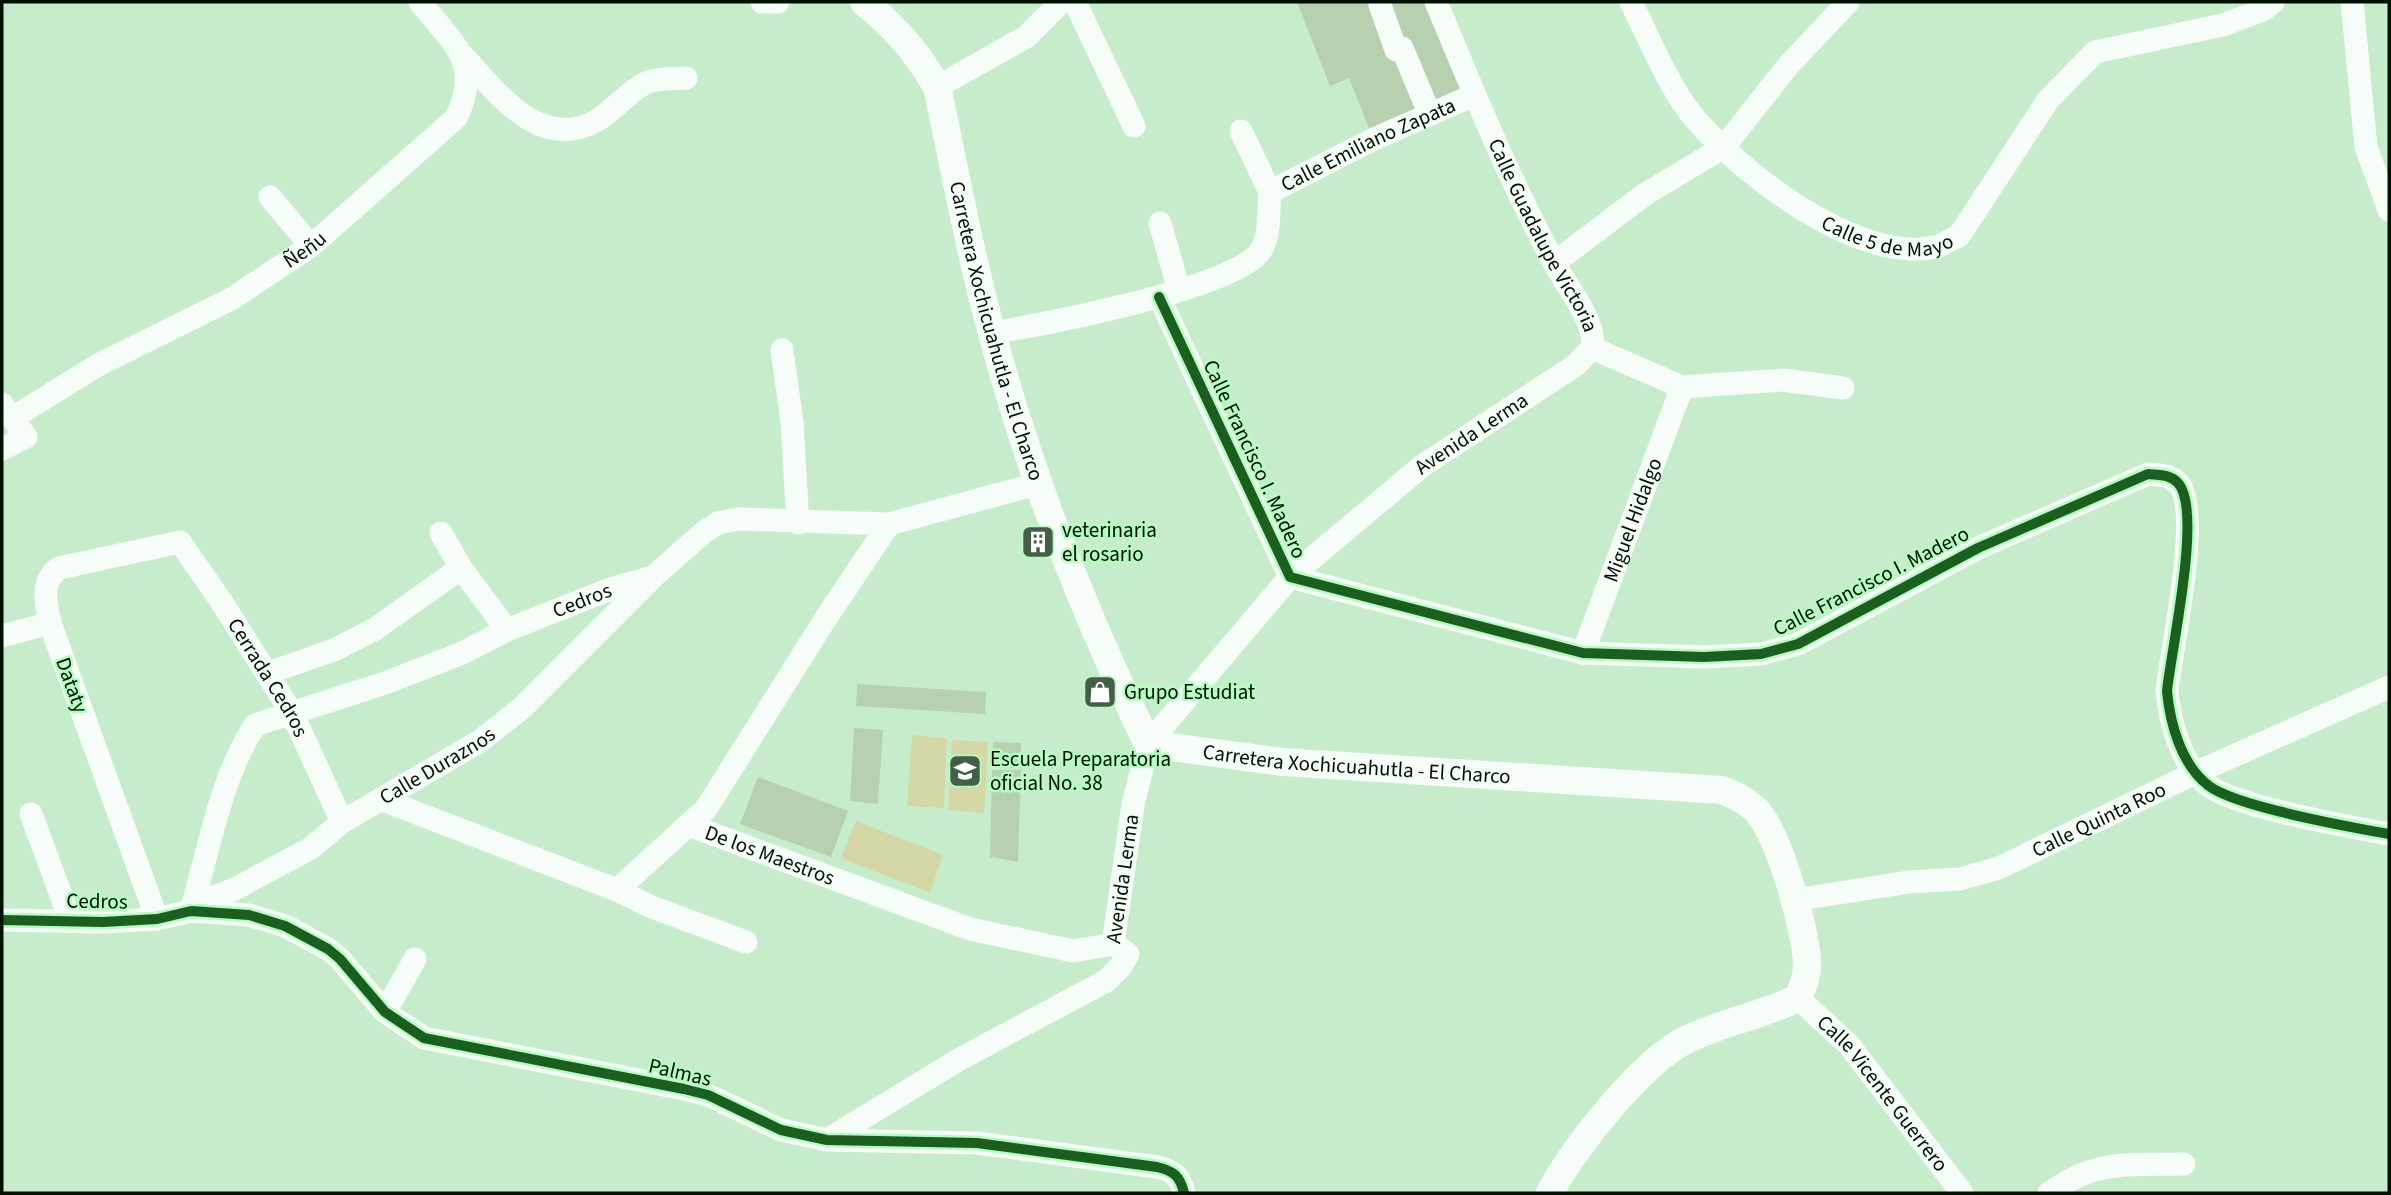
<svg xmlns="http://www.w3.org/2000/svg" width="2391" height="1195" viewBox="0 0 2391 1195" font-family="'Source Sans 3',sans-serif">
<rect width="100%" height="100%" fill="#c6eccc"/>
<!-- garden -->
<path fill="#d5d8a6" d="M912,735L947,738L944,808L907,806Z
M952,740L988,742L984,813L948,810Z
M856,821L943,855L930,893L841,858Z"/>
<!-- building -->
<path fill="#b7d0b0" d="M1297,2H1433L1469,88L1370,131L1349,78L1330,86Z
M1047,528L1053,548L1030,555L1024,535Z
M857,684L986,692L985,714L856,706Z
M854,728L883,730L878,804L850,801Z
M993,742L1021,743V768L992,767Z
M992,770H1021L1018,862L990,857Z
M758,777L848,811L831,857L740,824Z"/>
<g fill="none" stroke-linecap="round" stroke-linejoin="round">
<!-- minor -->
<g stroke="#f6fcf7" stroke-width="23">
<path d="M762,2H778"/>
<path d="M1075,2L1134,126"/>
<path id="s1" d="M1436,2C1473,91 1510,182 1556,266C1568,289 1597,322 1592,348"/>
<path id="s2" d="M1631,2C1647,34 1667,82 1688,110C1733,168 1857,265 1935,247C1943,245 1951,239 1959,236L2048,100L2095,52L2223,25L2263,10L2273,2"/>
<path d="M2352,2L2366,147L2389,210"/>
<path d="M1380,5L1396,50L1402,48L1430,115"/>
<path d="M463,56C497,92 539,152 596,121C614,111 629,90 648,82C658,78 675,79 686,78"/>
<path d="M937,87L1026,37L1061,2"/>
<path d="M1241,131L1270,192"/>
<path d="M270,197L311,246"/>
<path d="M1160,223L1179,290"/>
<path d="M1554,263L1644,195L1724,147L1787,67L1848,2"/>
<path d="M1159,297L1290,577L1583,653L1704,657L1761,654L1798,644L1978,548L2148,474C2158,475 2170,474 2178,483C2203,510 2171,650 2167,691C2170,723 2181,765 2209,786C2237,807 2350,827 2389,834"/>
<path id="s3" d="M992,333C1039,325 1239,288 1261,250C1271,235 1268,209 1270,192L1374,139L1474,95"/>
<path d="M1592,348L1682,387L1783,380L1843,388"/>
<path d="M782,350L792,422L798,523"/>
<path d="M2,404L26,437L2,449"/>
<path id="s4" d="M14,417L98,365L233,298L311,246L456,118C483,62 453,44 420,2"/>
<path d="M441,533L461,568L507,630"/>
<path d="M2,636L50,623"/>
<path id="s5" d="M1583,653L1682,387"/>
<path d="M268,673L334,650L375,629L461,568"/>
<path d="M383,800L617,890L706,809L826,618L889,524"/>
<path d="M31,814L70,919"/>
<path id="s6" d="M691,826L970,929L1073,951L1113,944"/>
<path d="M617,890L649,906L746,942"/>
<path id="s7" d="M1795,900L1909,882L1960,879L1999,868L2197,772L2389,687"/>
<path id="s8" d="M191,911C209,850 220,779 255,725L385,683L460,654L507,630L613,588L653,577L704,532L718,523L738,519L889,524L1037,484"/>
<path id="s9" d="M191,911L211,898L235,889L311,848L342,822L480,741L522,708L650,580"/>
<path id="s10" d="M157,919L50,623C46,603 40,581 59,568L180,542L221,601L293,715L342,822"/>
<path d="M2,920L103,922L157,919L191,911L249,915L285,926L328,949L340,959L385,1012L424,1038L684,1089L708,1095L781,1130L827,1140L977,1143L1157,1167C1174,1171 1180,1176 1184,1193"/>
<path id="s11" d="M1113,944L1133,805L1148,744L1290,577L1422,466L1576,365L1592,348"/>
<path id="s12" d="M1798,998L1849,1045L1962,1193"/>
<path d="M385,1012L415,959"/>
<path d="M830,1138L960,1059L1106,981L1122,965L1128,954L1113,944"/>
<path d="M2049,1193C2097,1159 2128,1165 2184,1164"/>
</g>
<!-- major -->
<path stroke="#f6fcf7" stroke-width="28" id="s13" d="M864,2C895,27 917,52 937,87C955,170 970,255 993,337C1031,477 1084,614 1148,744L1283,762L1722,790C1734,795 1746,800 1755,809C1779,833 1805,927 1807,962C1808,975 1803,986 1798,998C1763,1015 1724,1022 1688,1039C1644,1059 1571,1150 1550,1193"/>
<defs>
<path id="cycleway" d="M1159,297L1290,577L1583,653L1704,657L1761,654L1798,644L1978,548L2148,474C2158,475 2170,474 2178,483C2203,510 2171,650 2167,691C2170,723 2181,765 2209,786C2237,807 2350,827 2389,834
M2,920L103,922L157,919L191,911L249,915L285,926L328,949L340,959L385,1012L424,1038L684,1089L708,1095L781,1130L827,1140L977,1143L1157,1167C1174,1171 1180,1176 1184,1193"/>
</defs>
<!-- cycleway casing -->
<use href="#cycleway" stroke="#b6fcc1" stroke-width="15"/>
<!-- cycleway -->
<use href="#cycleway" stroke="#1b5e20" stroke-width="10"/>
</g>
<!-- icons -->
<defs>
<symbol id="building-square" viewBox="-11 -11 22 22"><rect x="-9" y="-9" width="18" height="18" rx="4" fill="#455e48" stroke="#b6fcc1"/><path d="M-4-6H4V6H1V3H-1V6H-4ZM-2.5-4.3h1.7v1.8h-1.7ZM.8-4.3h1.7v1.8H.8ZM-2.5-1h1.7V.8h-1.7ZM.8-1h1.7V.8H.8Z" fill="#fff"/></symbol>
<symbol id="shop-square" viewBox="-11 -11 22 22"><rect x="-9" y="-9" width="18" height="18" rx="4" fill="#455e48" stroke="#b6fcc1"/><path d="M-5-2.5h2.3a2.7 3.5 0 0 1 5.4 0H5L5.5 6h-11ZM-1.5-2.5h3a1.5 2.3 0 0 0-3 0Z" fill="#fff"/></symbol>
<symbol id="school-square" viewBox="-11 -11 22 22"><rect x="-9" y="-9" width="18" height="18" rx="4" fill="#455e48" stroke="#b6fcc1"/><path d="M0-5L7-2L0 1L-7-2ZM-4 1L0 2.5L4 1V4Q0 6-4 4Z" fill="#fff"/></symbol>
</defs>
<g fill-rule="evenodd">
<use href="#building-square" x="1019" y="523" width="38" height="38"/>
<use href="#shop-square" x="1081" y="673" width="38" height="38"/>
<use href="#school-square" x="946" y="752" width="38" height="38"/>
</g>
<g text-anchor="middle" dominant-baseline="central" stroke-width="5" stroke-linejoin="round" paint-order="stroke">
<!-- street labels -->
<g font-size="21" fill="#001101" stroke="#b6fcc1">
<text stroke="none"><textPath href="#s3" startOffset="453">Calle Emiliano Zapata</textPath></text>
<text stroke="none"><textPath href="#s2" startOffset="366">Calle 5 de Mayo</textPath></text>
<text stroke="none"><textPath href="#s1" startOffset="257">Calle Guadalupe Victoria</textPath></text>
<text stroke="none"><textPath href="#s4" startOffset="336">Ñeñu</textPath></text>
<text stroke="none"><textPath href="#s13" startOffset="364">Carretera Xochicuahutla - El Charco</textPath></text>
<text stroke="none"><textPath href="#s11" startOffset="654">Avenida Lerma</textPath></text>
<text transform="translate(1255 459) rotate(65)">Calle Francisco I. Madero</text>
<text stroke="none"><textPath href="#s5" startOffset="142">Miguel Hidalgo</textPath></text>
<text transform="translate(1871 581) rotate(-27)">Calle Francisco I. Madero</text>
<text stroke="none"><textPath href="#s8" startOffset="548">Cedros</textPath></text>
<text stroke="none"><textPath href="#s10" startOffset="660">Cerrada Cedros</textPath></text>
<text transform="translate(72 685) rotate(70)">Dataty</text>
<text stroke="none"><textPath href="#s13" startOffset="1015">Carretera Xochicuahutla - El Charco</textPath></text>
<text stroke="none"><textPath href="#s9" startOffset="287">Calle Duraznos</textPath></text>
<text stroke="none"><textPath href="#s7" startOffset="318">Calle Quinta Roo</textPath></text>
<text stroke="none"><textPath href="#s6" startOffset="84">De los Maestros</textPath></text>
<text stroke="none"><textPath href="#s11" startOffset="66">Avenida Lerma</textPath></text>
<text transform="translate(97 901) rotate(1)">Cedros</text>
<text transform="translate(680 1072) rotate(13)">Palmas</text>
<text stroke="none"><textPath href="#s12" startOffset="128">Calle Vicente Guerrero</textPath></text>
</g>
<!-- poi labels -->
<g font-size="21" fill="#001101" stroke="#b6fcc1" text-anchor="start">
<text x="1062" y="530">veterinaria<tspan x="1062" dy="24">el rosario</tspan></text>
<text x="1124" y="692">Grupo Estudiat</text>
<text x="990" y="759">Escuela Preparatoria<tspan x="990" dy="24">oficial No. 38</tspan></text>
</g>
</g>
<!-- border -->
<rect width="2391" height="1195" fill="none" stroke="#001101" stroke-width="7"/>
</svg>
